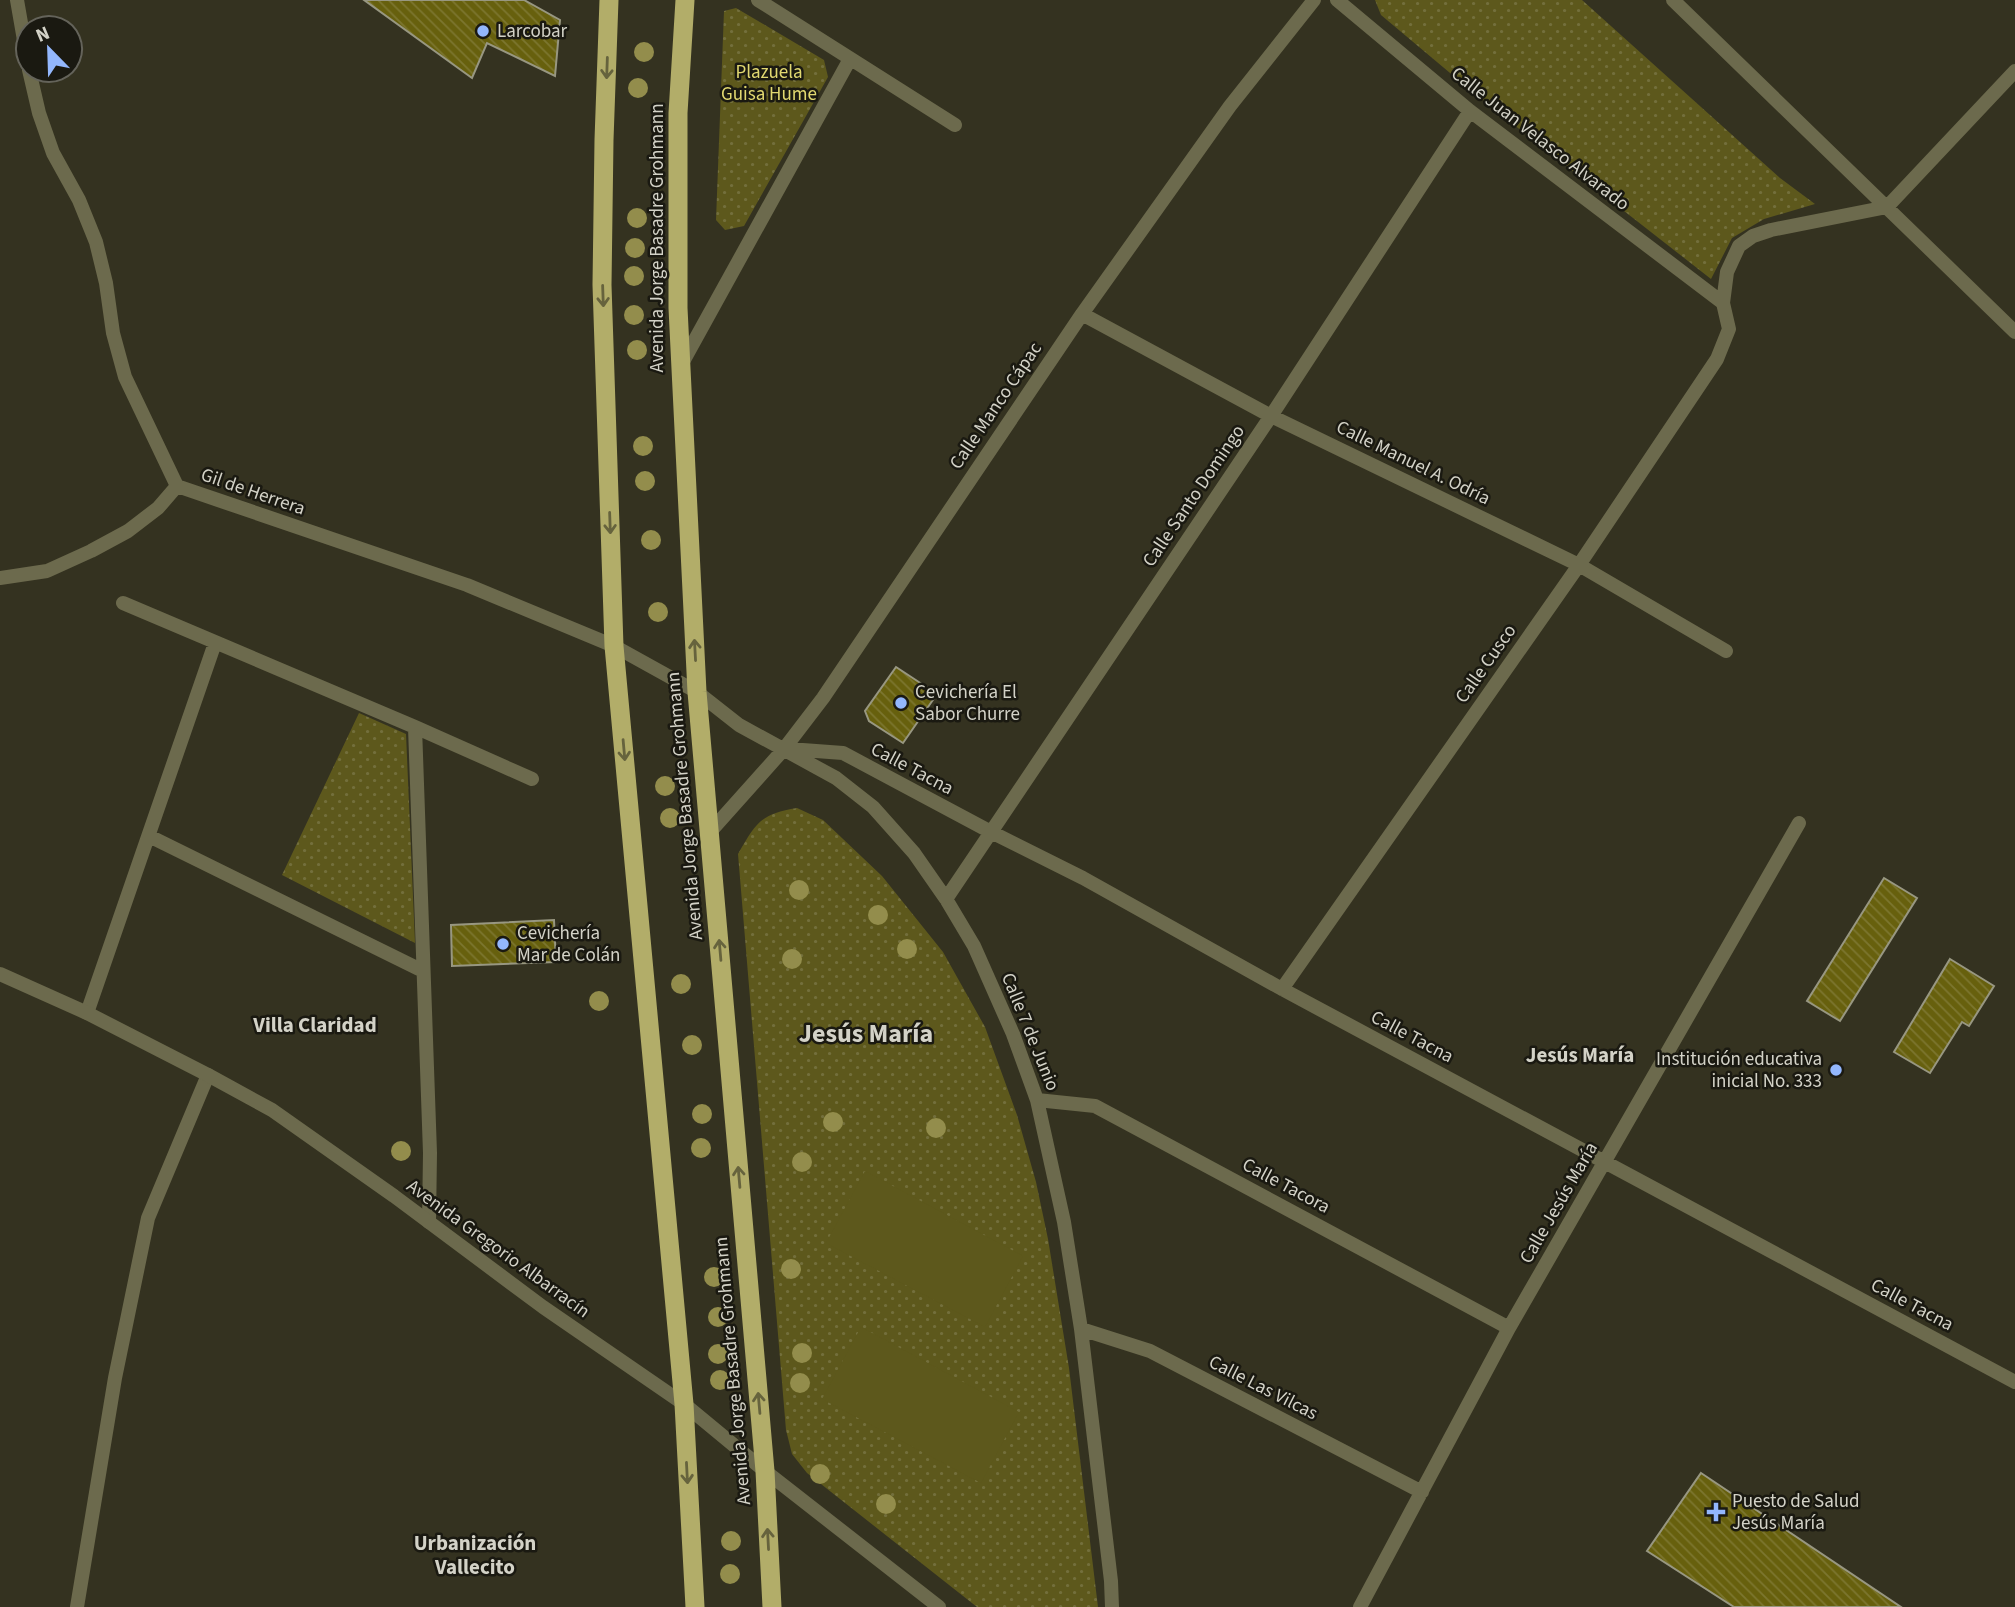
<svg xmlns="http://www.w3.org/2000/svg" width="2015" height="1607" viewBox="0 0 2015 1607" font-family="'Source Sans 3',sans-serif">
<defs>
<pattern id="park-dots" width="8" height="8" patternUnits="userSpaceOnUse" patternTransform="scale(1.75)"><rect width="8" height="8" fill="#5d581c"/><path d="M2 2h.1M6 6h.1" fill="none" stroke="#736f3c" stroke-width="1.8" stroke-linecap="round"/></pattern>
<pattern id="building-back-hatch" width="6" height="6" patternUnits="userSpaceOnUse" patternTransform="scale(1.75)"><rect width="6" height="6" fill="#67600d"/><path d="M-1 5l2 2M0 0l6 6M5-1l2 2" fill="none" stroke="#7c762f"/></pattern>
</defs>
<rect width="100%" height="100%" fill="#343220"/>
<!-- park -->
<path fill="url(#park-dots)" d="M1375,0H1582L1780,178L1815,204L1764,219L1732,238L1711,279L1481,99L1381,15Z
M736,8L824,60L828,77L744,226L725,230L716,220L724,11Z
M359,713L406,734L415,943L282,875Z
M797,808L823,820L882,876L943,952L985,1027L1017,1115L1036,1182L1048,1239L1069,1368L1098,1607H977L807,1473L792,1454L786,1430L738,854C756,823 760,814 797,808Z"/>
<!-- pitch -->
<path fill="#5d581c" d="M865,1171L1023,1256L985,1327L826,1243Z
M861,1327L1019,1412L981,1483L822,1399Z"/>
<!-- building -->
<path fill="url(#building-back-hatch)" stroke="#989781" stroke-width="2" d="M364,0H524L560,20L555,76L487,43L472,78Z
M896,667L937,694L903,743L869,721L865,711Z
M1884,878L1917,898L1840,1021L1807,1001Z
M554,920L556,962L452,966L451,925Z
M1950,959L1994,986L1969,1026L1962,1022L1930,1073L1894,1052Z
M1701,1473L1901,1607H1734L1647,1551Z"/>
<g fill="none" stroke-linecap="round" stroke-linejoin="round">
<!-- minor -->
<path stroke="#6c6a4d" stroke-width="14" d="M17,0L28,63
M758,0L955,125
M1337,0L1470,111L1723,303
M1673,0L2015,332
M29,70L39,113L53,153L79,200L96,242L106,283L113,333L125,377L177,486L467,585L614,646L697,692L739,725L836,778L873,807L914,853L946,899L974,946L1013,1034L1037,1100L1064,1222L1081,1329L1111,1581L1112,1607
M1082,314L1271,416L1579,565L1726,651
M680,367L850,59
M0,578L47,571L91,551L128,531L158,508L177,486
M123,603L415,727L532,779
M415,727L430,1153L429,1222
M789,749L843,753L991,832L1083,878L1282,989L2015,1382
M709,833L784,749L823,698L1082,314L1230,106L1314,0
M149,836L423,971
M946,899L1271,416L1470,111
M1282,989L1579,565L1717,359L1729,329L1723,303L1727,272L1739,246L1753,236L1771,230L1887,207L2015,71
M87,1013L215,643
M1037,1100L1095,1106L1509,1328
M1081,1329L1150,1351L1422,1492
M77,1607L115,1378L148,1218L208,1075
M1360,1607L1509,1328L1799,823"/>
<!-- tertiary -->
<path stroke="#6c6a4d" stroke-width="14" d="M0,974L87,1013L208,1075L272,1110L394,1196L543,1307L684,1404L765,1471L939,1607"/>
<!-- trunk -->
<path stroke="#b2ad69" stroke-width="19" d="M609,0L604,140L602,285L614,646L684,1404L695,1607
M685,0L678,113V308L697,692L765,1471L772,1607"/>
</g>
<!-- trees -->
<g fill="#938d4c">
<circle cx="644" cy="52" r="10"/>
<circle cx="638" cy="88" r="10"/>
<circle cx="637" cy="218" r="10"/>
<circle cx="635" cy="248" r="10"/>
<circle cx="634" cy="276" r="10"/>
<circle cx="634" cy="315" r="10"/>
<circle cx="637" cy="350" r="10"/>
<circle cx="643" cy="446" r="10"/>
<circle cx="645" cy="481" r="10"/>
<circle cx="651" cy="540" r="10"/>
<circle cx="658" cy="612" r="10"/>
<circle cx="665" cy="786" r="10"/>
<circle cx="670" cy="818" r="10"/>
<circle cx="799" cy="890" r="10"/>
<circle cx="878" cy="915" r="10"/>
<circle cx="907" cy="949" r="10"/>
<circle cx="792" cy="959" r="10"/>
<circle cx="681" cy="984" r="10"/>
<circle cx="599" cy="1001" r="10"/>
<circle cx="692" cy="1045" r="10"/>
<circle cx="702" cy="1114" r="10"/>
<circle cx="833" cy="1122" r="10"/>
<circle cx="936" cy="1128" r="10"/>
<circle cx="701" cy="1148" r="10"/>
<circle cx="401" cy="1151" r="10"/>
<circle cx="802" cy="1162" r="10"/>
<circle cx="791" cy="1269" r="10"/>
<circle cx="714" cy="1277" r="10"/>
<circle cx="718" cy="1317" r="10"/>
<circle cx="802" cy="1353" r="10"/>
<circle cx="718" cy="1354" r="10"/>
<circle cx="720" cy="1380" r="10"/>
<circle cx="800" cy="1383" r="10"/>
<circle cx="820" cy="1474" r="10"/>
<circle cx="886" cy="1504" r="10"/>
<circle cx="731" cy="1541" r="10"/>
<circle cx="730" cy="1574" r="10"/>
</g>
<!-- one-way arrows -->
<defs><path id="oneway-shaft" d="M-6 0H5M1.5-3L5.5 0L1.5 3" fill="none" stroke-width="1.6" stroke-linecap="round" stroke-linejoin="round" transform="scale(1.75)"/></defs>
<g stroke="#66633d">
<use href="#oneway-shaft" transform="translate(607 68) rotate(92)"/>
<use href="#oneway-shaft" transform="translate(603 296) rotate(88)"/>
<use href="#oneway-shaft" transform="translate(610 523) rotate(88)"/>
<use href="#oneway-shaft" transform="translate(695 650) rotate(-93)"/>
<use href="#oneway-shaft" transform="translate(624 750) rotate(85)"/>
<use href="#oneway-shaft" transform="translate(720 950) rotate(-95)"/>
<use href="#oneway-shaft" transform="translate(739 1177) rotate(-95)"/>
<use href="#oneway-shaft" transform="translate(759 1403) rotate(-95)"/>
<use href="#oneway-shaft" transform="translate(687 1473) rotate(87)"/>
<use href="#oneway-shaft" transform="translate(768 1539) rotate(-93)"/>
</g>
<!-- markers -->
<g fill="#93b7fd" stroke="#1a1911" stroke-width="2.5">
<circle cx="483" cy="31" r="7"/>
<circle cx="901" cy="703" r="7"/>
<circle cx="503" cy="944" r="7"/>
<circle cx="1836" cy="1070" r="7"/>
<path d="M1712.5 1501.5h7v7h7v7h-7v7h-7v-7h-7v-7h7z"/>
</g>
<g text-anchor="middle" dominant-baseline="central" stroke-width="5" stroke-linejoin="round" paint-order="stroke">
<!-- poi labels -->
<g font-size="19" fill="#d3d2c7" stroke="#1a1911" text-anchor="start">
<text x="497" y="31">Larcobar</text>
<text x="915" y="692">Cevichería El<tspan x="915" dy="22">Sabor Churre</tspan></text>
<text x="517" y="933">Cevichería<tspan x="517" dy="22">Mar de Colán</tspan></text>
<text x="1822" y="1059" text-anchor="end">Institución educativa<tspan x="1822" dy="22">inicial No. 333</tspan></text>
<text x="1732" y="1501">Puesto de Salud<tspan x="1732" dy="22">Jesús María</tspan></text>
</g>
<!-- park labels -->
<g font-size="19" fill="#e1d870" stroke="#1a1911">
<text x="769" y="72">Plazuela<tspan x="769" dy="22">Guisa Hume</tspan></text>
</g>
<!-- street labels -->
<g font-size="19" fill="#d3d2c7" stroke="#1a1911">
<text transform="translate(1540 139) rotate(38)">Calle Juan Velasco Alvarado</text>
<text transform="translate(657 238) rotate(-90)">Avenida Jorge Basadre Grohmann</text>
<text transform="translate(996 406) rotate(-56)">Calle Manco Cápac</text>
<text transform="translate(1413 463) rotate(26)">Calle Manuel A. Odría</text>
<text transform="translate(253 492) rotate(19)">Gil de Herrera</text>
<text transform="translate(1194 496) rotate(-56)">Calle Santo Domingo</text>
<text transform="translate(1486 664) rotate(-55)">Calle Cusco</text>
<text transform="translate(912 769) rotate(28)">Calle Tacna</text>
<text transform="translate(685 806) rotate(-95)">Avenida Jorge Basadre Grohmann</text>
<text transform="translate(1030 1032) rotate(68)">Calle 7 de Junio</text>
<text transform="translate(1412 1037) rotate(28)">Calle Tacna</text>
<text transform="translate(1286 1186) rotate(28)">Calle Tacora</text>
<text transform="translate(1559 1203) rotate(-60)">Calle Jesús María</text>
<text transform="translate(498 1249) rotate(36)">Avenida Gregorio Albarracín</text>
<text transform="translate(1912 1305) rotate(28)">Calle Tacna</text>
<text transform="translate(733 1371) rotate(-95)">Avenida Jorge Basadre Grohmann</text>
<text transform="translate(1263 1388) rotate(27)">Calle Las Vilcas</text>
</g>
<!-- neighbourhood labels -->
<g font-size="21" font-weight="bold" fill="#d3d2c7" stroke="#1a1911">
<text x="315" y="1025">Villa Claridad</text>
<text x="1580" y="1055">Jesús María</text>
<text x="475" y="1543">Urbanización<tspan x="475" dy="24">Vallecito</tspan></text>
</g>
<!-- district labels -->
<g font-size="26" font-weight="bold" fill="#d3d2c7" stroke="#1a1911">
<text x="866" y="1033">Jesús María</text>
</g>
</g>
<!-- north arrow -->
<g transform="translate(49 49) rotate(337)"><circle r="33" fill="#1a1911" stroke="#64635a" stroke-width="2"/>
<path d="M0-5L12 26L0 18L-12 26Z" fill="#93b7fd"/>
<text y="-10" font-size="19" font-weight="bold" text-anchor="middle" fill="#d3d2c7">N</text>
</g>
</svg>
